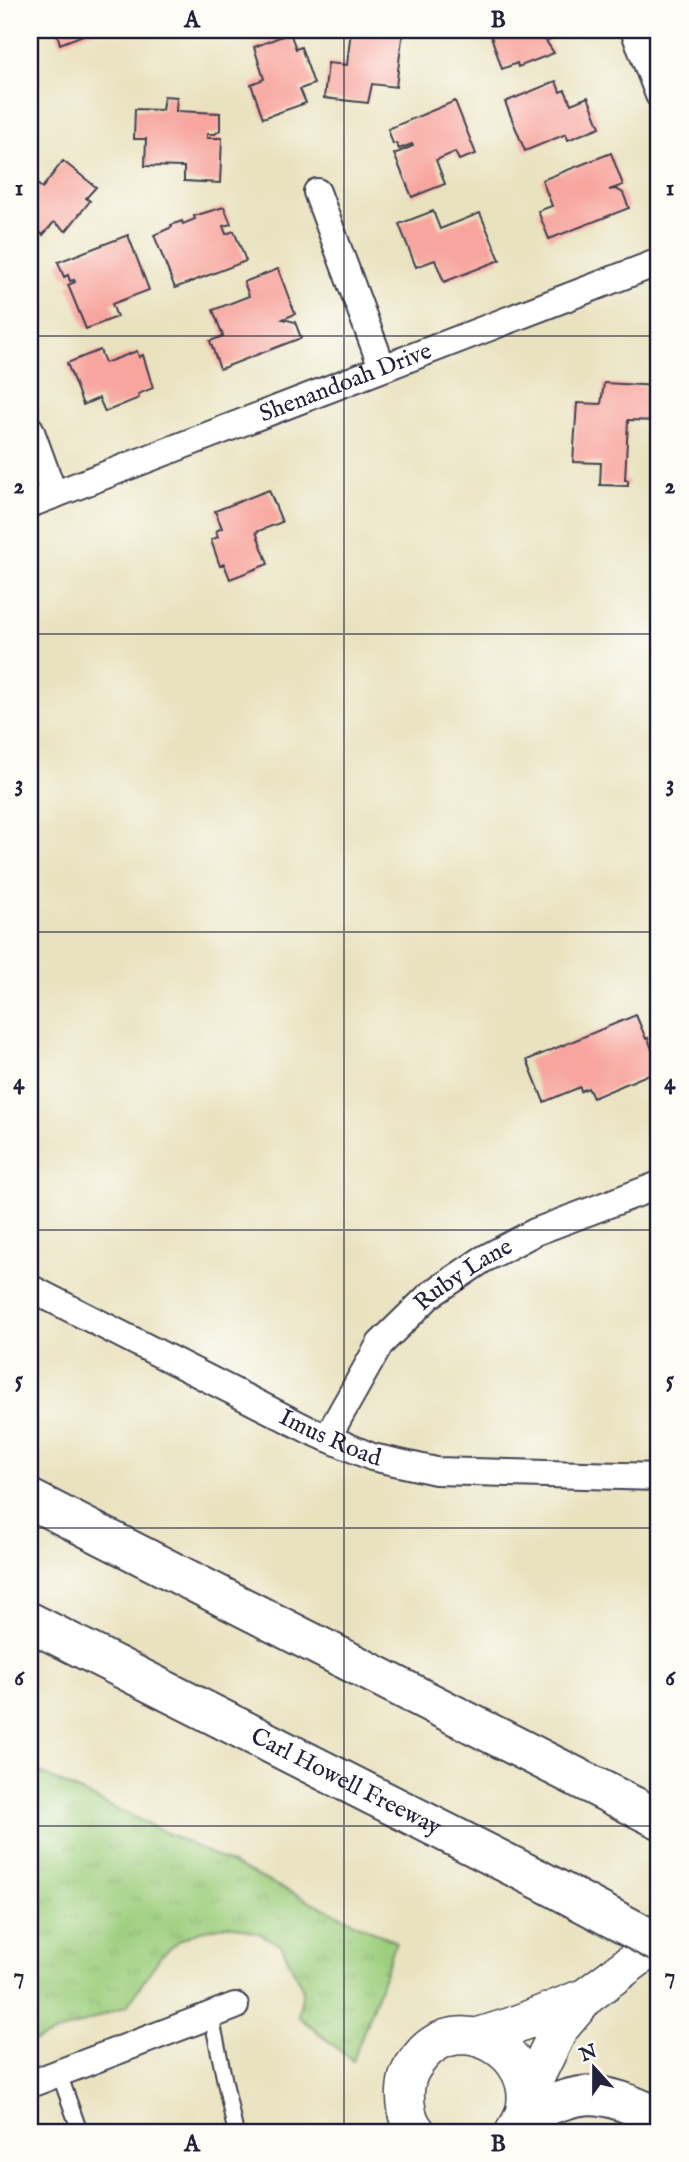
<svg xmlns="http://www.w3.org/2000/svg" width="689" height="2162" viewBox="0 0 689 2162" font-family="'IM FELL English',serif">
<defs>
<pattern id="grass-tufts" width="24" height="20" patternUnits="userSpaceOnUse" patternTransform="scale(1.75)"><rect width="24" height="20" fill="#9dce7d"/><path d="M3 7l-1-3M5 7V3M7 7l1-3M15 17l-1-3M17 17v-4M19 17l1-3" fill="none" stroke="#87b16d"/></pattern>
</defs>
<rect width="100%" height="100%" fill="#fdfcf7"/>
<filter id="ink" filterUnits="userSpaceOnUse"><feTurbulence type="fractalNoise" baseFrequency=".0143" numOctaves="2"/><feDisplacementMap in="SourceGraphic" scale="14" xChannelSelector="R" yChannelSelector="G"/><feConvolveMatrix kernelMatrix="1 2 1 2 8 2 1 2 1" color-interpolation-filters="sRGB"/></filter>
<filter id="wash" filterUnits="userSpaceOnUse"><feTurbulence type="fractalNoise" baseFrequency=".00686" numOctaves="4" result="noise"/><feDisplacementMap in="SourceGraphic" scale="28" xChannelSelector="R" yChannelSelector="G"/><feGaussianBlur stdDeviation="1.57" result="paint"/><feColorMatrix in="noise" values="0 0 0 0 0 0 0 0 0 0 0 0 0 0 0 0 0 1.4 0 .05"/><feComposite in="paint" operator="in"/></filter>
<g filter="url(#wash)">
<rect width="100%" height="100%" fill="#e9e2bf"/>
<!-- grass -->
<path fill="url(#grass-tufts)" stroke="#60785c" stroke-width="2" d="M30,1768L396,1942L353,2061L298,2016L303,1990L281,1945L258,1933L230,1925L200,1931L180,1940L160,1957L127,2006L30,2043Z"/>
<g id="blocks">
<!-- building -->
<path fill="#f7a59e" d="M56,30H96L60,44Z
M351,30H403L396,87L372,84L368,103L324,98L328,63L347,65Z
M489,30H564L565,34L546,41L554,53L518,67L517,63L502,69Z
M290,33L296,49L301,47L314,84L300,89L306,103L263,118L251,84L264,79L254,47Z
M556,81L560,92L565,90L571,104L588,97L600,127L568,140L566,134L525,151L505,102Z
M164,96L177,97L176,111L220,113V130L215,134H207V138H222L220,183L184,181V167L145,166L146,139H134L135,109L162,110Z
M455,101L476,154L459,160L455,152L436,160L445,184L412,197L394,154L413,146L412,144L399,149L396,143L393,144L388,129Z
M611,153L623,185L609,190L616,189L623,193L629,208L549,239L538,211L552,206L542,180Z
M63,161L96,187L86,198L90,201L66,231L54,222L43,235L30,224V178L42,188Z
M224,207L231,224L223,226L226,234L234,231L246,261L175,288L154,235L172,227L171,225L182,221L183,224L195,219L194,216Z
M433,211L440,229L480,213L500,260L444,282L435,260L416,267L399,224Z
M128,235L149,290L112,304L117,317L86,329L68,285L75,282L74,280L70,281L68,275L64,277L58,262Z
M278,269L295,314L283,319L295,322L301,338L220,369L210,341L223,336L213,310L249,296L244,282Z
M100,350L105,363L137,351L139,357L143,355L153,388L138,394L139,398L105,412L99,398L83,405L67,363Z
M604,383L659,386V421L628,420L625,480H628V486L600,485L601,463L573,462L577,403L601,404Z
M269,490L282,522L256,532L268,564L230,579L224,564L220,566L211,540L218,537L216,531L222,528L215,511Z
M636,1015L646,1039L648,1038L659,1070L593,1098L588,1088L581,1091L580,1087L544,1102L527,1060Z"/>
</g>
</g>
<g filter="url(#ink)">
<use href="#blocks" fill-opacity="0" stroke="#403f4f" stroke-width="2"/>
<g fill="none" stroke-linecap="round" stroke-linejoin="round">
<defs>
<path id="lane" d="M211,2015L235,2130L233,2132
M59,2073L80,2132"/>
<g id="street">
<path d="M634,30L659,95"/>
<path d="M317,192L382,367"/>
<path d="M30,429L54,495"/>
<path id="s1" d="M30,504L659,262"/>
<path id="s2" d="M30,1288L309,1430L372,1457L436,1471L659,1477"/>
<path id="s3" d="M327,1438L380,1344L430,1295L482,1260L535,1232L659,1185"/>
<path d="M30,2084L235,2006"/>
</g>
<path id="secondary" d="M477,2037L512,2026L580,1999
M527,2095L559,2029L587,1996L659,1942
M417,2132C407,2121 404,2101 406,2086C407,2074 413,2066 420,2057C459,2007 540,2053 524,2113C522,2120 518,2126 514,2132"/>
<g id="highway">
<path d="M30,1499L659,1819"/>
<path id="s4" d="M30,1622L538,1879"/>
<path d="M524,2115C588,2089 595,2088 659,2117"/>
</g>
</defs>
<!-- lane casing -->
<use href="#lane" stroke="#403f4f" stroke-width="18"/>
<!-- street casing -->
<use href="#street" stroke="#403f4f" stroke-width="30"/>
<!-- secondary casing -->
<use href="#secondary" stroke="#403f4f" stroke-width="40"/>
<!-- highway casing -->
<use href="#highway" stroke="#403f4f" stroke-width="42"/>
<!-- lane -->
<use href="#lane" stroke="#fff" stroke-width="14"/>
<!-- street -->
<use href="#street" stroke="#fff" stroke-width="26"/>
<!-- secondary -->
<use href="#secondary" stroke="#fff" stroke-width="37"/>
<!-- highway -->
<use href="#highway" stroke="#fff" stroke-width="38"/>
<defs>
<path id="highway-bridge" d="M538,1879L659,1943"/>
</defs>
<!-- highway-bridge casing -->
<use href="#highway-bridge" stroke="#403f4f" stroke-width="42" stroke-linecap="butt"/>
<!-- highway-bridge -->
<use href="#highway-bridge" stroke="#fff" stroke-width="38"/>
</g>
</g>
<!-- grid -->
<path fill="none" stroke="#22223b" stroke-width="2" stroke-opacity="0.55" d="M344,30V2132M30,336H659M30,634H659M30,932H659M30,1230H659M30,1528H659M30,1826H659"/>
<g text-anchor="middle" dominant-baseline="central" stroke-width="6" stroke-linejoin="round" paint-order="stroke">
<!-- street labels -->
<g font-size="24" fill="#22223b" stroke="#fdfcf7">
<text stroke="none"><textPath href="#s1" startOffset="338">Shenandoah Drive</textPath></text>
<text stroke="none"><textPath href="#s3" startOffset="217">Ruby Lane</textPath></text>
<text stroke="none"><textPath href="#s2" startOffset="336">Imus Road</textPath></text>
<text stroke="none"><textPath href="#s4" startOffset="354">Carl Howell Freeway</textPath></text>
</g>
</g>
<!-- margin -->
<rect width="689" height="2162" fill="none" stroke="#fdfcf7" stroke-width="77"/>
<!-- north arrow -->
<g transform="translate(594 2068) rotate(339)" stroke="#fdfcf7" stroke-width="5" paint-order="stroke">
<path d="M0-5L12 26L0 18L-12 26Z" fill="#22223b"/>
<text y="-10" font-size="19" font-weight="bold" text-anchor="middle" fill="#22223b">N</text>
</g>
<rect x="38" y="38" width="612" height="2086" fill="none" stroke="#22223b" stroke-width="2.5"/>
<g font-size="23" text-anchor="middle" font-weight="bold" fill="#22223b">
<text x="192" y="27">A</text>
<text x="498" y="27">B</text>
<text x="19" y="195">1</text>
<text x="670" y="195">1</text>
<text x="19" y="493">2</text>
<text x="670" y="493">2</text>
<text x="19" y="791">3</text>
<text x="670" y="791">3</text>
<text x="19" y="1089">4</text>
<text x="670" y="1089">4</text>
<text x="19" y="1387">5</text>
<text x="670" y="1387">5</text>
<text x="19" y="1685">6</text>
<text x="670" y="1685">6</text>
<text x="19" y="1983">7</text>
<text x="670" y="1983">7</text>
<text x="192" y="2151">A</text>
<text x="498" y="2151">B</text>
</g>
</svg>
